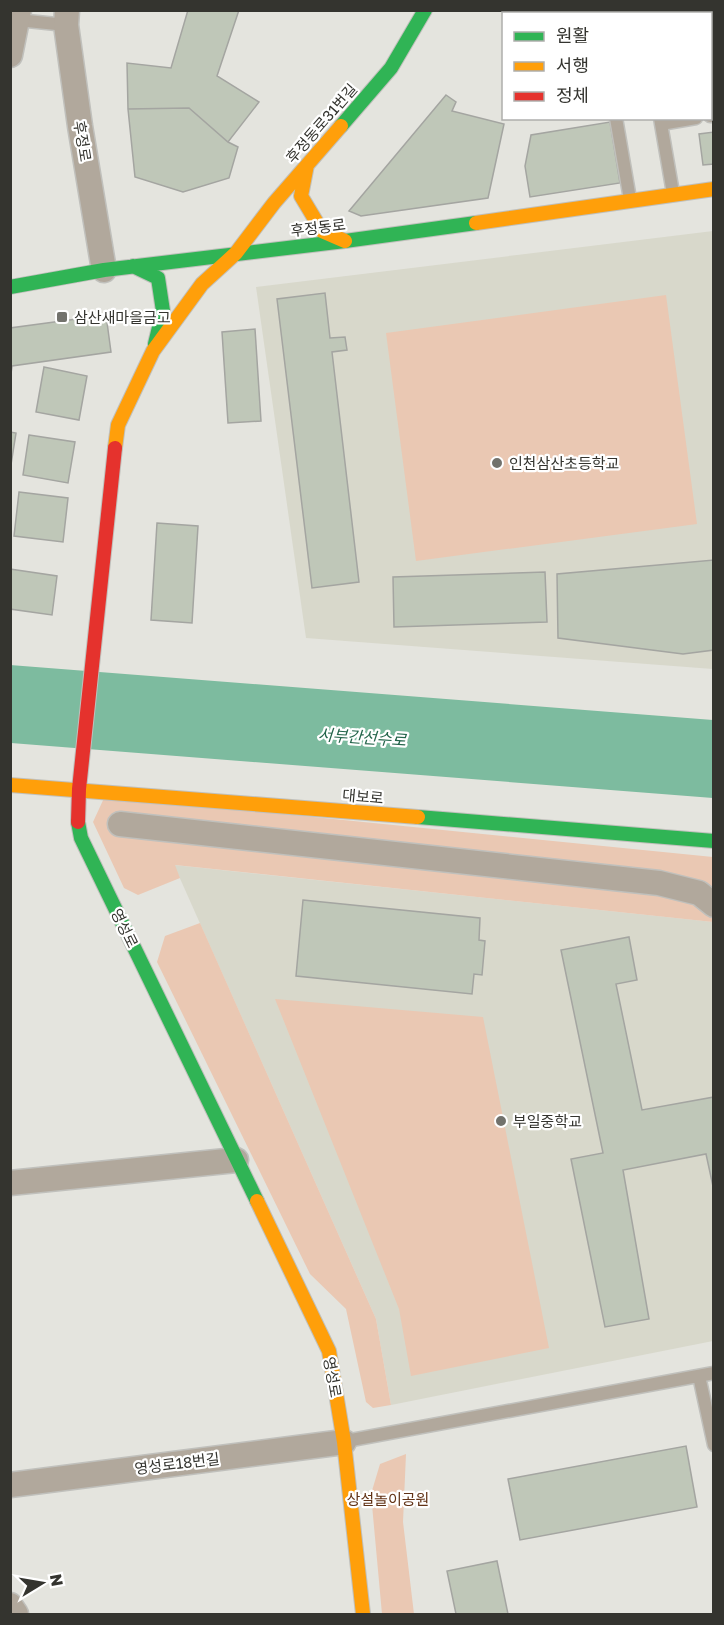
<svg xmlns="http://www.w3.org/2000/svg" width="724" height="1625" viewBox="0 0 724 1625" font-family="'Golos Text','Noto Sans KR',sans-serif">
<rect width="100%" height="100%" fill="#e4e4de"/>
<!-- built -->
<path fill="#d8d8cb" d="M713,231V669L306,638L256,287Z
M174,865L713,922V1341L391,1405L376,1319Z"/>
<!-- green -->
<path fill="#eac8b3" d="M666,295L697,524L416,561L386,333Z
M105,796L713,857V922L175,865L180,878L138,895L124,888L93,822Z
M200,923L376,1319L391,1405L373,1408L366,1402L346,1309L310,1274L157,962L165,936Z
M275,999L483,1017L549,1348L411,1376L399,1309Z
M406,1454L403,1522L414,1614H382L371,1494L380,1464Z"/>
<!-- water -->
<path fill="#7dbb9f" d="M10,665L713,720V798L11,743Z"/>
<!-- building -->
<path fill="#bfc7b8" stroke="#a4a5a1" stroke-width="1.5" d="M188,10H239L217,76L259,102L228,142L189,108L128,109L127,63L171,68Z
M560,10H592V14H555Z
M698,10H714V102H711L710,14H699Z
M446,95L456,102L452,111L504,124L488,198L361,216L349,211Z
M189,108L228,142L238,147L229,178L183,192L135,177L128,109Z
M610,122L620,183L530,197L525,166L531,135Z
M714,132V164L703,165L699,134Z
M325,293L330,338L345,337L347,350L332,352L359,582L312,588L277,299Z
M106,315L111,352L12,366L10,382V328Z
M255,329L261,421L228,423L222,332Z
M44,367L87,376L79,420L36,412Z
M10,432L16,433L10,471Z
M29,435L75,442L68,483L23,475Z
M19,492L68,498L63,542L14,536Z
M157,523L198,526L192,623L151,620Z
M714,560V650L683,654L558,638L557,574Z
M10,569L57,576L52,615L10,609Z
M545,572L547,622L394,627L393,577Z
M303,900L480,918L479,940L485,941L482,975L474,974L472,994L296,976Z
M629,937L637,980L616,984L642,1110L714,1097V1191L706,1154L623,1170L649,1319L605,1327L571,1159L603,1153L561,950Z
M686,1446L697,1507L520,1540L508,1479Z
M497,1561L508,1614H456L447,1571Z"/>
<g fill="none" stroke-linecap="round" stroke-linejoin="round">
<defs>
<path id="lane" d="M598,10L599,14
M646,10V14
M18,20L66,25
M710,116H714
M616,118L630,199
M660,118L673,193
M661,124L696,118
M699,1376L714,1445
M346,1441L714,1373"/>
<path id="street" d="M67,10L66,25L80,126L104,270
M10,55L19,10
M120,824L659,883L699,893L714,905
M10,1183L236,1160
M10,1485L344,1442
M10,1605L16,1614"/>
<path id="fast" d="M341,126L391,68L425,10
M133,266L158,278L163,311L155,344
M10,287L104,270L345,241L476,223
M418,817L714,841
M78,822L81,838L257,1201"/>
<path id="slow" d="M307,165L301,196L322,231L345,241
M476,223L714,189
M115,448L118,425L153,351L202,284L236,253L274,203L341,126
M10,785L418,817
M257,1201L329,1351L344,1442L363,1614"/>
<path id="jam" d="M78,822L79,789L115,448"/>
</defs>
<!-- lane casing -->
<use href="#lane" stroke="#c0c0bc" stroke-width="15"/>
<!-- street casing -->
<use href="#street" stroke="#c0c0bc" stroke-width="27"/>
<!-- fast casing -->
<use href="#fast" stroke="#c0c0bc" stroke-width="16"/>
<!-- slow casing -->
<use href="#slow" stroke="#c0c0bc" stroke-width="16"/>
<!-- jam casing -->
<use href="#jam" stroke="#c0c0bc" stroke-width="16"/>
<!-- lane -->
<use href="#lane" stroke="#b1a89c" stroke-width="12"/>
<!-- street -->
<use href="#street" stroke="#b1a89c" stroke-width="24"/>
<!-- fast -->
<use href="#fast" stroke="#30b455" stroke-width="14"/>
<!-- slow -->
<use href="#slow" stroke="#ff9f0a" stroke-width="14"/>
<!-- jam -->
<use href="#jam" stroke="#e5322d" stroke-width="14"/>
</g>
<!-- markers -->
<g fill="#72726c" stroke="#fff" stroke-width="2">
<rect x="56" y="311" width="12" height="12" rx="3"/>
<circle cx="497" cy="463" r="6"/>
<circle cx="501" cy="1121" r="6"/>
</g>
<g text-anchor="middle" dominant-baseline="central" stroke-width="4.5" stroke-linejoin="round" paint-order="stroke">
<!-- street labels -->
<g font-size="15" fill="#34342f" stroke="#fff">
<text transform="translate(321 123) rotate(-49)">후정동로31번길</text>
<text transform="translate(83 141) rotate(81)">후정로</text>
<text transform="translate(318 227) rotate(-7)">후정동로</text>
<text transform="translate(363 796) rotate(5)">대보로</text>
<text transform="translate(125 928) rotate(64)">영성로</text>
<text transform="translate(333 1377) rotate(80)">영성로</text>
<text transform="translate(177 1463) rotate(-7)">영성로18번길</text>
</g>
<!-- poi labels -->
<g font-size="15" fill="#34342f" stroke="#fff" text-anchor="start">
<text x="74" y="317">삼산새마을금고</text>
<text x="509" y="463">인천삼산초등학교</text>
<text x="513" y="1121">부일중학교</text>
</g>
<!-- park labels -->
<g font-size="15" fill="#613215" stroke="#fff">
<text x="388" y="1499">상설놀이공원</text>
</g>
<!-- water labels -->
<g font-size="16" font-style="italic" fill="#24654b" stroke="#fff">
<text transform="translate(362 737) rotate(4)">서부간선수로</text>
</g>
</g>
<!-- border -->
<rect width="724" height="1625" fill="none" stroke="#34342f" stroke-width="24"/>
<!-- legend -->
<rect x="502" y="12" width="210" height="108" fill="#ffffff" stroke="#aeaeac" stroke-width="1.5"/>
<rect x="514" y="32" width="30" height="9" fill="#30b455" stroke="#aeaeac" stroke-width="1.5"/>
<text x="556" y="42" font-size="18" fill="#34342f">원활</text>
<rect x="514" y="62" width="30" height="9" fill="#ff9f0a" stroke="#aeaeac" stroke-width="1.5"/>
<text x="556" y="72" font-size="18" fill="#34342f">서행</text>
<rect x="514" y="92" width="30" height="9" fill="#e5322d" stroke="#aeaeac" stroke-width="1.5"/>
<text x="556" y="102" font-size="18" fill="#34342f">정체</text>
<!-- north arrow -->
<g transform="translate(42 1583) rotate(79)" stroke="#ffffff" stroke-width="4.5" paint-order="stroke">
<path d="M0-4.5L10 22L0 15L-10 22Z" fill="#34342f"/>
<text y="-9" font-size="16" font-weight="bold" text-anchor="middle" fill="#34342f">N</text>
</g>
</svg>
